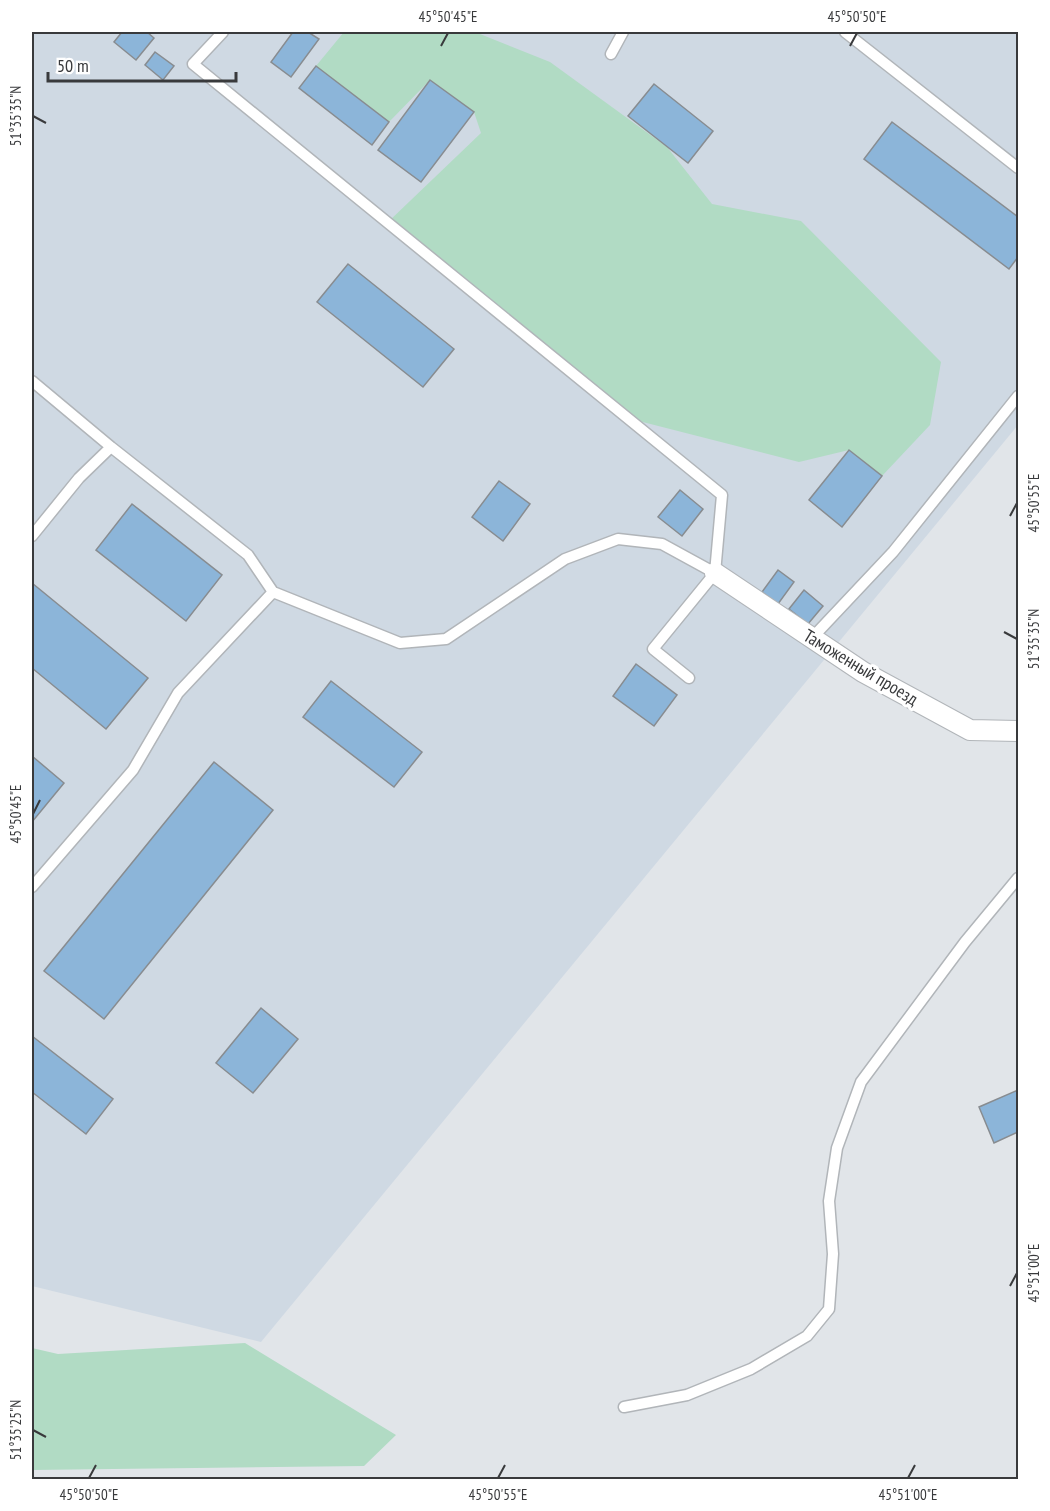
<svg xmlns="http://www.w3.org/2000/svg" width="1050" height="1511" viewBox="0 0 1050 1511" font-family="'PT Sans Narrow',sans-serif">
<rect width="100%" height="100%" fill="#e1e5e9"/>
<!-- built -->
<path fill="#cfd9e3" d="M32,32H1018V425L261,1342L32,1286Z"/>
<!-- green -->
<path fill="#b1dbc4" d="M344,32H475L550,62L667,147L712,204L801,221L941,362L930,425L882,476L849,450L799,462L627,418L387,223L481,133L474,112L430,80L389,122L316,66Z
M245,1343L396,1435L364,1466L32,1470V1348L58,1354Z"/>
<!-- building -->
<path fill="#8cb5d9" stroke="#888c90" stroke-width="1.5" d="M122,32H147L154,38L136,60L114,42Z
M293,32H308L319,39L291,77L271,62Z
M155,52L174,66L163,80L145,65Z
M316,66L389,122L372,145L299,88Z
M430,80L474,112L421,182L378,150Z
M654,84L713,131L688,163L628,116Z
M892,122L1018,217V257L1009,269L864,159Z
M348,264L454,349L423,387L317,302Z
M849,450L882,476L842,527L809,500Z
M499,481L530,504L503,541L472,517Z
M680,490L703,509L682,536L658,517Z
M132,504L222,575L186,621L96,550Z
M778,570L794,582L778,604L762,592Z
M32,583L148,678L106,729L32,668Z
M804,590L823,606L808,624L789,609Z
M636,664L677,695L654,726L613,696Z
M331,681L422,752L394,787L303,717Z
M32,756L64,783L32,822Z
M214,762L273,810L104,1019L44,971Z
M261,1008L298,1039L253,1093L216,1063Z
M32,1036L113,1099L86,1134L32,1092Z
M1018,1090V1132L994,1143L979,1107Z"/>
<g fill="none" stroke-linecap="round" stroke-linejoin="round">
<defs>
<path id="service" d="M223,32L193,64L722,495L715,573L653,649L689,678
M845,32L1018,168
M611,54L623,32
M32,381L111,447L248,555L273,592L400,643L446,639L565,559L618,539L662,544L715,573
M32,536L79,478L111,447
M812,638L893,552L1018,396
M32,887L133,770L178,693L273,592
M624,1407L687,1395L751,1369L807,1336L829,1309L833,1254L829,1201L837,1148L861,1082L965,942L1018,878"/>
<path id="minor" d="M715,573L863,672L970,730L1018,731"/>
</defs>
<!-- service casing -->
<use href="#service" stroke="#b1b5b9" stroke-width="13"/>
<!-- minor casing -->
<use href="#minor" stroke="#b1b5b9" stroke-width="22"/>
<!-- service -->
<use href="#service" stroke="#fff" stroke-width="10"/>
<!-- minor -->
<use href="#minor" stroke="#fff" stroke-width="20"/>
</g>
<!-- ticks -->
<path fill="none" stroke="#393a3c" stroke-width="2" d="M441,46L448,33M850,46L857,33M33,116L46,123M1010,516L1017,503M1004,632L1017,639M33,814L40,800M1010,1286L1017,1273M33,1430L46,1437M89,1478L96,1465M498,1478L505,1465M908,1478L915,1465"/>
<g text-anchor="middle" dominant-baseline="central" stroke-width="6" stroke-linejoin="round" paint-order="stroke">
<!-- street labels -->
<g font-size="18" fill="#393a3c" stroke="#fff">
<text transform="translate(861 667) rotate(31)">Таможенный проезд</text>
</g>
</g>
<!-- border -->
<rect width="1050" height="1511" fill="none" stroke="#ffffff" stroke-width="66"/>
<!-- scale -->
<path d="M48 72v9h188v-9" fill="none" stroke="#393a3c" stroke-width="3"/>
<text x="57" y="72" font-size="18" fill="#393a3c" stroke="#ffffff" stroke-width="4.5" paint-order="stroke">50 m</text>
<rect x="33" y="33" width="984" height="1445" fill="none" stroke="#393a3c" stroke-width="2"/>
<g font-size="15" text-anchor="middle" fill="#393a3c">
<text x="448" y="22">45°50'45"E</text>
<text x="857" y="22">45°50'50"E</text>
<text transform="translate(16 116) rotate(-90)" y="5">51°35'35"N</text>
<text transform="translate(1034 503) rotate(-90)" y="5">45°50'55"E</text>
<text transform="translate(1034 639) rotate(-90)" y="5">51°35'35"N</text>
<text transform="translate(16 814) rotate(-90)" y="5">45°50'45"E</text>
<text transform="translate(1034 1273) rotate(-90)" y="5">45°51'00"E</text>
<text transform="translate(16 1430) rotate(-90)" y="5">51°35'25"N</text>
<text x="89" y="1500">45°50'50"E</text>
<text x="498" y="1500">45°50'55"E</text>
<text x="908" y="1500">45°51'00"E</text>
</g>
</svg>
